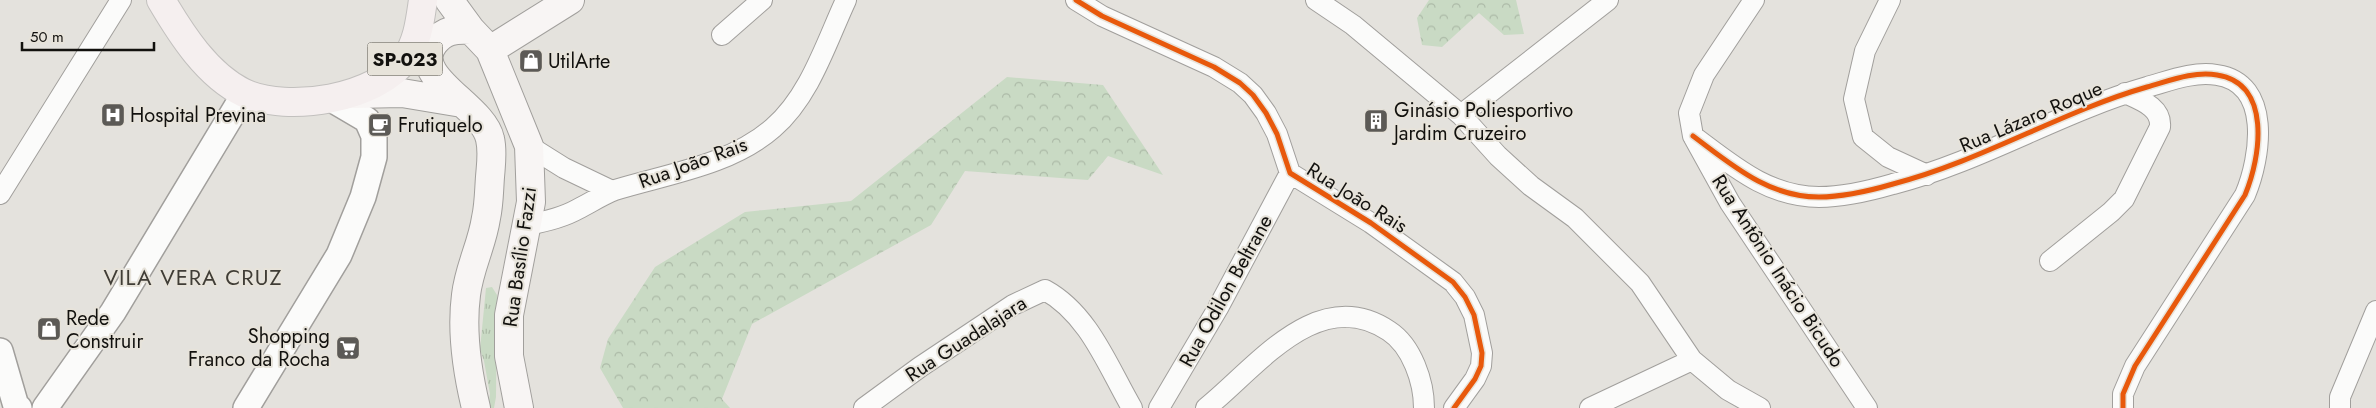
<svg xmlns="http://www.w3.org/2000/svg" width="2376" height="408" viewBox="0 0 2376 408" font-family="Jost,sans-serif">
<defs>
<pattern id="grass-tufts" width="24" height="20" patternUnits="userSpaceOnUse" patternTransform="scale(1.25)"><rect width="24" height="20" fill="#c9dac4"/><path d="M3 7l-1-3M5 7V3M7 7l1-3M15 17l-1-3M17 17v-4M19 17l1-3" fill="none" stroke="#acbaa7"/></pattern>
<pattern id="forest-crowns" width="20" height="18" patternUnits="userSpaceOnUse" patternTransform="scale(1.25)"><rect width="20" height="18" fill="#c9dac4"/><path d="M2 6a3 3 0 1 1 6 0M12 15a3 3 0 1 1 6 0" fill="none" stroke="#acbaa7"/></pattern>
</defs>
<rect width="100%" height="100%" fill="#e4e2dd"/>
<!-- grass -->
<path fill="url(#grass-tufts)" d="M492,287L497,295L496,397L494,408H488L490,394L484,361L480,349L486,288Z"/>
<!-- forest -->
<path fill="url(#forest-crowns)" d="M1429,0H1516L1524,34L1504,35L1479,13L1442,47L1422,45L1417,18Z
M1007,77L1103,85L1163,175L1108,156L1088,180L965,171L931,225L752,324L722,399L730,408H623L600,368L608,339L655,267L745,212L851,201Z"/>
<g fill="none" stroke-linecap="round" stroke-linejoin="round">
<defs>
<path id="minor" d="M1076,0L1102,16L1214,67L1240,83L1253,95L1266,113L1277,134L1290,173L1371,223L1453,282L1465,297L1474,315L1482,353L1481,366L1475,379L1454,408
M1316,0L1353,25L1461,115L1498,156L1531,186L1575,218L1640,283L1692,360L1728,390L1760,408
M1754,0L1704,75L1689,113L1693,136L1730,203L1867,408
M1890,0L1865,51L1854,99L1863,137L1888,157L1927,175
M722,35L762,0
M1461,115L1608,0
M1693,136C1732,165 1768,197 1819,197C1845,197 1869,191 1893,184C1982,161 2060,112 2147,87C2169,81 2193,71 2217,75C2272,83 2261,157 2245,195L2135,366L2123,394V408
M529,146L564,168L612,191
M0,194L121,0
M527,225C544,222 562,218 578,209C590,203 602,195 615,190C667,174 731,165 773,128C810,96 826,43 846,0
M2050,261L2111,212L2124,199L2160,127C2162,107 2140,100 2125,93
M864,408L920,367L1013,305L1045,290C1089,314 1108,367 1132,408
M1159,408L1218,308L1290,173
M1206,408C1256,368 1318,283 1389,331C1412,346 1424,382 1424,408
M1590,408L1692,360
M2340,408V397L2376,311"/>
<path id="tertiary" d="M0,351L16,406L19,408
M45,408L113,312L245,93
M246,408L339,255L363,197L374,157V136L367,120L333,100"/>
<path id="secondary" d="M449,0L471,30L490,50L529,146L531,202L509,315V356L519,408
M471,30C455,29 444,30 434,43C408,77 483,105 490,139C493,151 491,164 490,177C489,190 489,205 486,218C482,245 469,268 466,295C461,333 467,371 476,408
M490,50L570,0
M354,94L402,93L462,103"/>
<path id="primary" d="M161,0C181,34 207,75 244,93C288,113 377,99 406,58C418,41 420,20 423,0"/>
</defs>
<!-- minor casing -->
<use href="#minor" stroke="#a19f9c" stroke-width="22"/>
<!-- tertiary casing -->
<use href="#tertiary" stroke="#a19f9c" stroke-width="28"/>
<!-- secondary casing -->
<use href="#secondary" stroke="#a19f9c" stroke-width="30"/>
<!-- primary casing -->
<use href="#primary" stroke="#c2c0be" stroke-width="30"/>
<!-- minor -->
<use href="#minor" stroke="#fbfbfa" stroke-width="20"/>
<!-- tertiary -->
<use href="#tertiary" stroke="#fbfbfa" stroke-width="25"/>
<!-- secondary -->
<use href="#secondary" stroke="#f8f5f4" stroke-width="28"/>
<!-- primary -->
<use href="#primary" stroke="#f5efef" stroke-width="28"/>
<defs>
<path id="cycleway" d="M1076,0L1102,16L1214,67L1240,83L1253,95L1266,113L1277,134L1290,173L1371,223L1453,282L1465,297L1474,315L1482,353L1481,366L1475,379L1454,408
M1693,136C1732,165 1768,197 1819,197C1845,197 1869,191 1893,184C1982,161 2060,112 2147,87C2169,81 2193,71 2217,75C2272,83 2261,157 2245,195L2135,366L2123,394V408"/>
</defs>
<!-- cycleway casing -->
<use href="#cycleway" stroke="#e7e3da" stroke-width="8"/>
<!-- cycleway -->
<use href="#cycleway" stroke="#e8590c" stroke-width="5"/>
</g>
<!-- icons -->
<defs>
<symbol id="shop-square" viewBox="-11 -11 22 22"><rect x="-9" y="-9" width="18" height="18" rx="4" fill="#5c5a56" stroke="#e7e3da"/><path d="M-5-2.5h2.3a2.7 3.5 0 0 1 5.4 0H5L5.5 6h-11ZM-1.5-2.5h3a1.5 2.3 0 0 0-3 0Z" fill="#fff"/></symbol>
<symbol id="hospital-square" viewBox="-11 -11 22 22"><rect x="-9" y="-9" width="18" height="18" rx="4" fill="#5c5a56" stroke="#e7e3da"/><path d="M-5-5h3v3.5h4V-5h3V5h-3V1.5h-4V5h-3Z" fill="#fff"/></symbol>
<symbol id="building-square" viewBox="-11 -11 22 22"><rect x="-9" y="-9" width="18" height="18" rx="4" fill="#5c5a56" stroke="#e7e3da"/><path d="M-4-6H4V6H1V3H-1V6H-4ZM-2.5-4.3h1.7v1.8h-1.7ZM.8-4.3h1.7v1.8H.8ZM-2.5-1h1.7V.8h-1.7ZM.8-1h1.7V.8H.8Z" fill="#fff"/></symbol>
<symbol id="cafe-square" viewBox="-11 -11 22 22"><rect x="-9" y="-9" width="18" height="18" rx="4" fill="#5c5a56" stroke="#e7e3da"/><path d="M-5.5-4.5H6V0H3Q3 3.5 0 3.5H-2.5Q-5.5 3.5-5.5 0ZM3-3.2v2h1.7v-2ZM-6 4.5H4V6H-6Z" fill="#fff"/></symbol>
<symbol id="supermarket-square" viewBox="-11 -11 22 22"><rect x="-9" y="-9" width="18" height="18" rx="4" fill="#5c5a56" stroke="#e7e3da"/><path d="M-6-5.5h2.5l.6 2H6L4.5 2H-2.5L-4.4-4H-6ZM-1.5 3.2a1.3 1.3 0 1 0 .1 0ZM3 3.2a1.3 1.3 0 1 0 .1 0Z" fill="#fff"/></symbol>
</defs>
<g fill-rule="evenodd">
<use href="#shop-square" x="517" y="47" width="28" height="28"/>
<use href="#hospital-square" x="99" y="101" width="28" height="28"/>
<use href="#building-square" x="1362" y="107" width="28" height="28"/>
<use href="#cafe-square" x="366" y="111" width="28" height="28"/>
<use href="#shop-square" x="35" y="315" width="28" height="28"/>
<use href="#supermarket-square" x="334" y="334" width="28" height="28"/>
</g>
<g text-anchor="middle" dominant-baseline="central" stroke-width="4" stroke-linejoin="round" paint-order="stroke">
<!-- shield labels -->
<rect fill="#e7e3da" stroke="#52504b" stroke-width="1" x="367.5" y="42.5" width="75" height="33" rx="4"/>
<g font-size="19" font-weight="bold" fill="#12110e">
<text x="405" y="59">SP-023</text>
</g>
<!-- poi labels -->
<g font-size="20" fill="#12110e" stroke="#e7e3da" text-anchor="start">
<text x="548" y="61">UtilArte</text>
<text x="1394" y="110">Ginásio Poliesportivo<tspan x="1394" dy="23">Jardim Cruzeiro</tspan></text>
<text x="130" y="115">Hospital Previna</text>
<text x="398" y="125">Frutiquelo</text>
<text x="66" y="318">Rede<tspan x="66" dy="23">Construir</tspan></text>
<text x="330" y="336" text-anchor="end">Shopping<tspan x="330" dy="23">Franco da Rocha</tspan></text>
</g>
<!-- street labels -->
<g font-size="20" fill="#12110e" stroke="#e7e3da">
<text transform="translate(2031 117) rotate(-23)">Rua Lázaro Roque</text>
<text transform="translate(693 163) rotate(-20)">Rua João Rais</text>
<text transform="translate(1357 198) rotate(32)">Rua João Rais</text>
<text transform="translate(520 257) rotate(-82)">Rua Basílio Fazzi</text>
<text transform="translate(1778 271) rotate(57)">Rua Antônio Inácio Bicudo</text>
<text transform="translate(1226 291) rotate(-61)">Rua Odilon Beltrane</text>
<text transform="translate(966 339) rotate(-33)">Rua Guadalajara</text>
</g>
<!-- quarter labels -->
<g font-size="22" letter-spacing="1" fill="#403d36" stroke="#e7e3da">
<text x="193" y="277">VILA VERA CRUZ</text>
</g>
</g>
<!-- scale -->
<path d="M22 42v8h132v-8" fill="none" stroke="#12110e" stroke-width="2.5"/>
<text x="30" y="42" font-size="15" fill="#12110e" stroke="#e7e3da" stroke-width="4" paint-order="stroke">50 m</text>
</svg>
